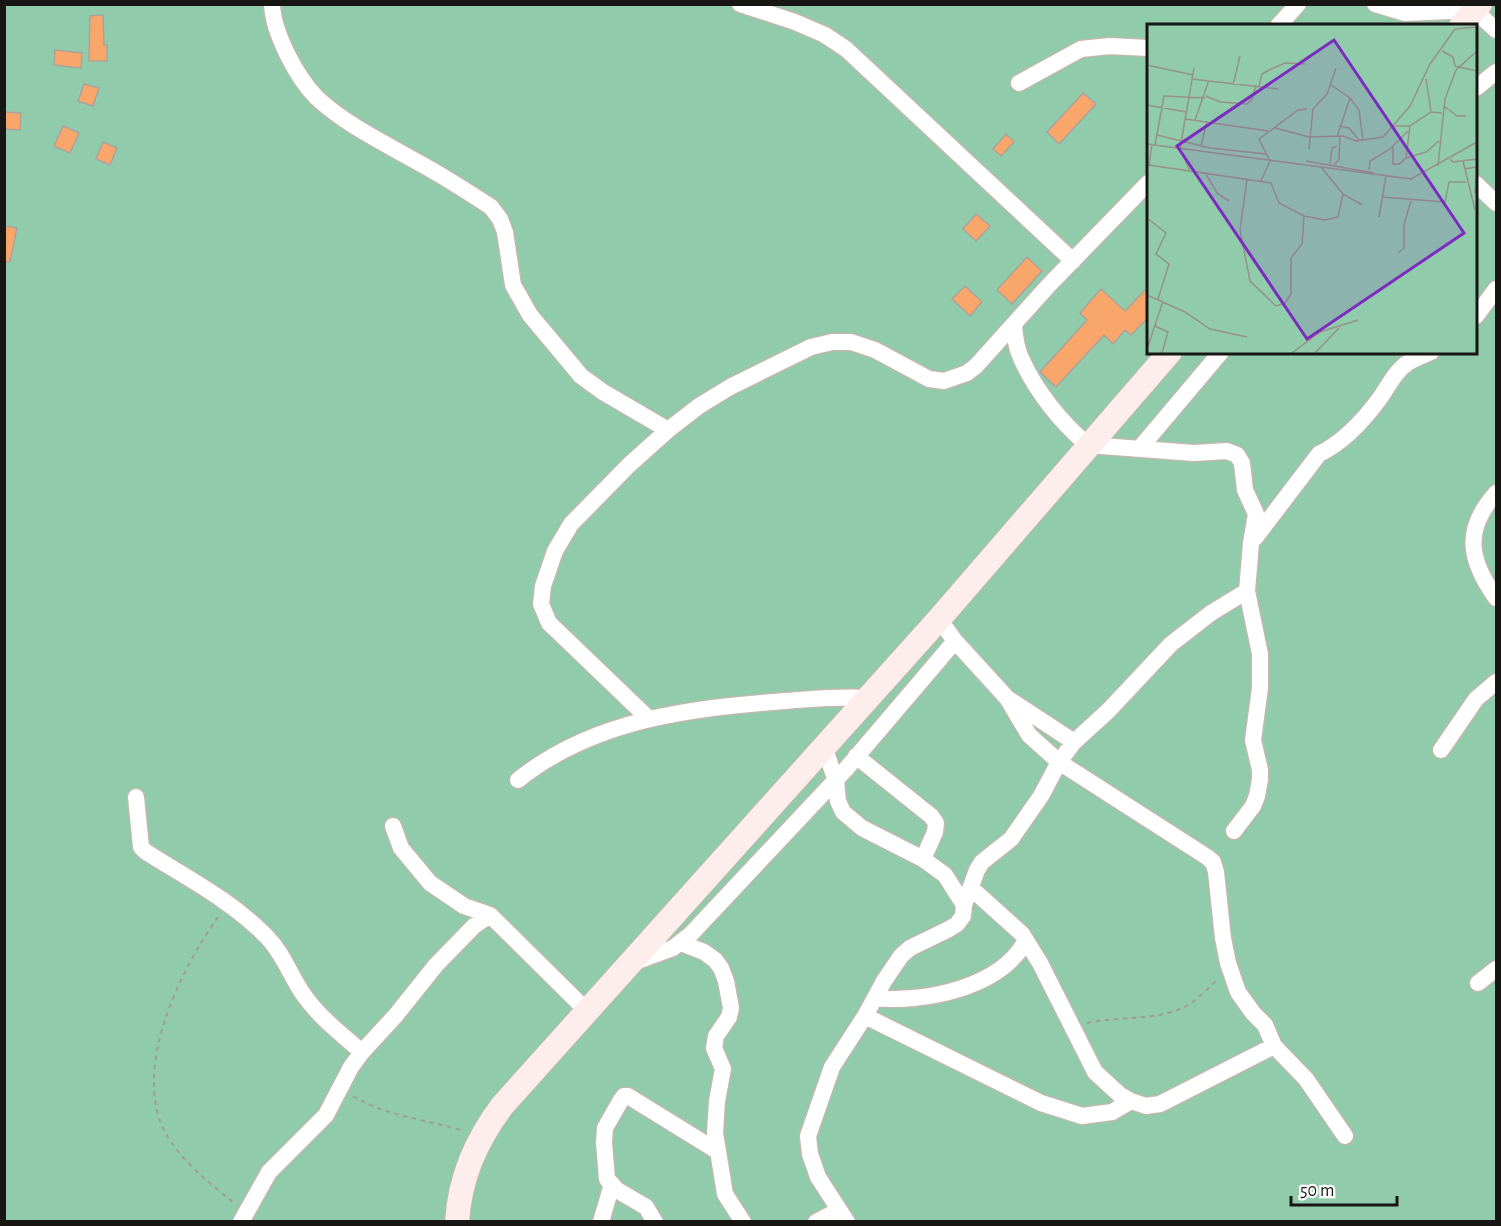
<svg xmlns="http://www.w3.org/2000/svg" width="1501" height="1226" viewBox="0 0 1501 1226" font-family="'Alegreya Sans',sans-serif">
<rect width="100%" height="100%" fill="#eae4d9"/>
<!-- green -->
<path fill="#90cbab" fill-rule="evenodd" d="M5,5H1496V1221H5ZM1148,26H1476V352H1148Z"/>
<!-- building -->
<path fill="#f8a66a" stroke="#ada29b" stroke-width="1.5" d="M103,15L104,45H107V61H89L90,16Z
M55,50L82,53L81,68L54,65Z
M84,84L99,88L93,106L78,101Z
M1083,93L1096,104L1059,144L1047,132Z
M4,112L21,113L20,130L4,129Z
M63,126L79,133L70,153L54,146Z
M1006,134L1014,142L1001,156L993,149Z
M103,142L117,148L110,165L96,159Z
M976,214L990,226L976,241L963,229Z
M4,226L17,228L10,262H4Z
M1027,257L1042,271L1012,304L997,290Z
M965,286L982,302L970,316L952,299Z
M1149,286V317L1131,335L1125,330L1113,344L1104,335L1056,387L1040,372L1087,320L1080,313L1101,289L1125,311Z"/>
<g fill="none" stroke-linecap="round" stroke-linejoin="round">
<defs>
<path id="street" d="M272,4C273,33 297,78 317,98C346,125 386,144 421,164C445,177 468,192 491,207L500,219L505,232L513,285L530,315L581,376L603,392L668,430
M740,4L795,22L825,35L846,49L1073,261
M1375,4L1405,13L1474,10L1496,30
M1278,26L1298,4
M1019,83L1081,49L1110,46L1148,48
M1476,88L1496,72
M1476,184L1496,203
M1476,316L1496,289
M1014,326C1015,337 1016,348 1021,358C1035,390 1061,423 1088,445L1194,453L1227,451L1237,455L1242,463L1245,490L1256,514L1251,543L1247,591L1260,654V688L1253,740L1260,770V779L1257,796L1253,806L1234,831
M1140,448L1221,352
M1496,493C1463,530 1469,560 1496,598
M1255,538L1319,454C1344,442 1364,420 1380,398C1389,385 1396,370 1409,362C1416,358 1424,355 1431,352
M939,619L955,641L1007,698L1074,742
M1007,698L1029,735L1059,762L1207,857L1213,862L1216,872L1223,938L1228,963L1238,992L1253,1013L1265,1025L1274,1046L1306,1079L1345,1136
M648,718L549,623L541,604L543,586L555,551L571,524L629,465L668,430L699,406L730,387L811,347L832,342H851L875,350L929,379L944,381L967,373L976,366L1049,285L1148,183
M824,747L836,781L838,801L843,812L862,828L923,859L945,875L964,905
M1441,750L1476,699L1496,682
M856,756L931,816L936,823L935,832L923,859
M518,780C594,719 692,708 785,701C813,699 840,696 868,698
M136,797L141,847L146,852C187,878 232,901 266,936C283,953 290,975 303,994C319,1017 341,1034 362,1052
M393,826L401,848L430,883L464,906L490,915L587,1011
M971,888L1022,934L1040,963L1095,1072L1120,1095L1131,1101L1146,1106L1160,1104L1274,1046
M681,943L704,952L715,960L721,968L726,981L731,1008L729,1017L716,1036L714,1048L723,1069L717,1101L715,1133L725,1194L743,1222
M632,963L673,948L691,934L846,769L955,641
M1478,983L1496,969
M875,998C924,1003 1001,988 1026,940
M865,1016L1041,1103L1082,1116L1112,1112L1131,1101
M241,1222L269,1172L326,1115L351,1067L362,1052L396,1015L436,965L474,926L490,915
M601,1222L612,1184
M655,1222L646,1207L617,1190L607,1179L604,1143L605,1128L621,1100L624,1096H628L717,1151
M816,1222L839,1210
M847,1222L818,1177L810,1154L808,1136L832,1067L865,1016L884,981L901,956L910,948L949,929L957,924L963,916L964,905L977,870L982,862L1011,839L1041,796L1059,762L1074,742L1108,711L1171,644L1211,613L1247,591"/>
<path id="secondary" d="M1461,26L1480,4
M457,1222C460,1177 476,1141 502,1106L939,619L1170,352"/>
</defs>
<!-- street casing -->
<use href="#street" stroke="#bfb9ae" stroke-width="19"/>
<!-- secondary casing -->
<use href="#secondary" stroke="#bfb9ae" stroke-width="26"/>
<!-- path -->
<path stroke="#a19d94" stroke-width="2" stroke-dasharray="4.5 4.5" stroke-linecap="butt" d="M218,917C181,969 135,1062 162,1126C176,1157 208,1182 234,1203
M1087,1023C1118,1016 1151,1021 1180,1009C1195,1003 1206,990 1217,980
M353,1096C386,1116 427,1120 464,1131"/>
<!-- street -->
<use href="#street" stroke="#fff" stroke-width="16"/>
<!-- secondary -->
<use href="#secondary" stroke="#feeeeb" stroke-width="24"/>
</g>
<!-- overview -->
<g transform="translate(1147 24)">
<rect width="330" height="330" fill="#eae4d9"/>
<path d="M0,1H330V329H0Z" fill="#90cbab"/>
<path fill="none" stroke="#969289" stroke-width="1.5" d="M295,27L306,33L308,42L330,47M0,41L46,51M45,55L131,65M279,55L284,88M86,61L93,32M184,61L203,74L190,113M112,62L115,50L122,46L138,39L158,40M59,72L73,78L100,80L105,75L109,61M203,74L212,86L216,116M0,81L39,88M297,82L310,92H319M38,95L121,107M48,96L62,56M192,102L202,104L212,116M243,102H263M128,104L162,113L196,112L209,117L236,113L263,82L283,40L308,5L330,3M10,111L63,124L119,130M0,120L264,155L330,118M5,120L2,141L124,159L132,179L157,192L178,196L191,193L196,170M8,121L17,72L58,74M54,122L60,97M246,123V140H252L259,134L263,102L284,88L295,89M162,125L166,85L180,70L189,44M259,134L279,128L292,117M303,135L306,138L330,135M159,137L227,149M316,137L328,186M183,140L185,124L190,122M187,141L192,135L193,113M291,142L298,75L309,46L330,27M174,143L196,170L215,181M317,145L330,143L328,169M222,146L223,137L243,125L261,107M43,147L33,125L47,44M58,149L71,170L82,177M100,155L93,206L103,257L129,282L138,279L144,270V234L155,220L157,192M114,157L123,137L112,115L151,86L160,85M235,173L298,178L302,158H319M232,193L239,152M0,194L19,209L9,230L22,240L11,275M251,229L257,224V200L264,177M0,271L38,288L63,305L100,313M8,302L21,308L15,329M0,325L16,277M145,329L173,308L211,296M168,329L192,304"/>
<path fill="#7b2cbf" fill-opacity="0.15" stroke="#7b2cbf" stroke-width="3" d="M187,16L317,209L160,315L30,122Z"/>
<rect width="330" height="330" fill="none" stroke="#181612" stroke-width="3"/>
</g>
<!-- border -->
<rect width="1501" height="1226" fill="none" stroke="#181612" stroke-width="12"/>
<!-- scale -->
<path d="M1291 1196v9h106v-9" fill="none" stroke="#181612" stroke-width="3"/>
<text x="1300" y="1196" font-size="18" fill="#181612" stroke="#ffffff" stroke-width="4.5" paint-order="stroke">50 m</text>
</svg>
